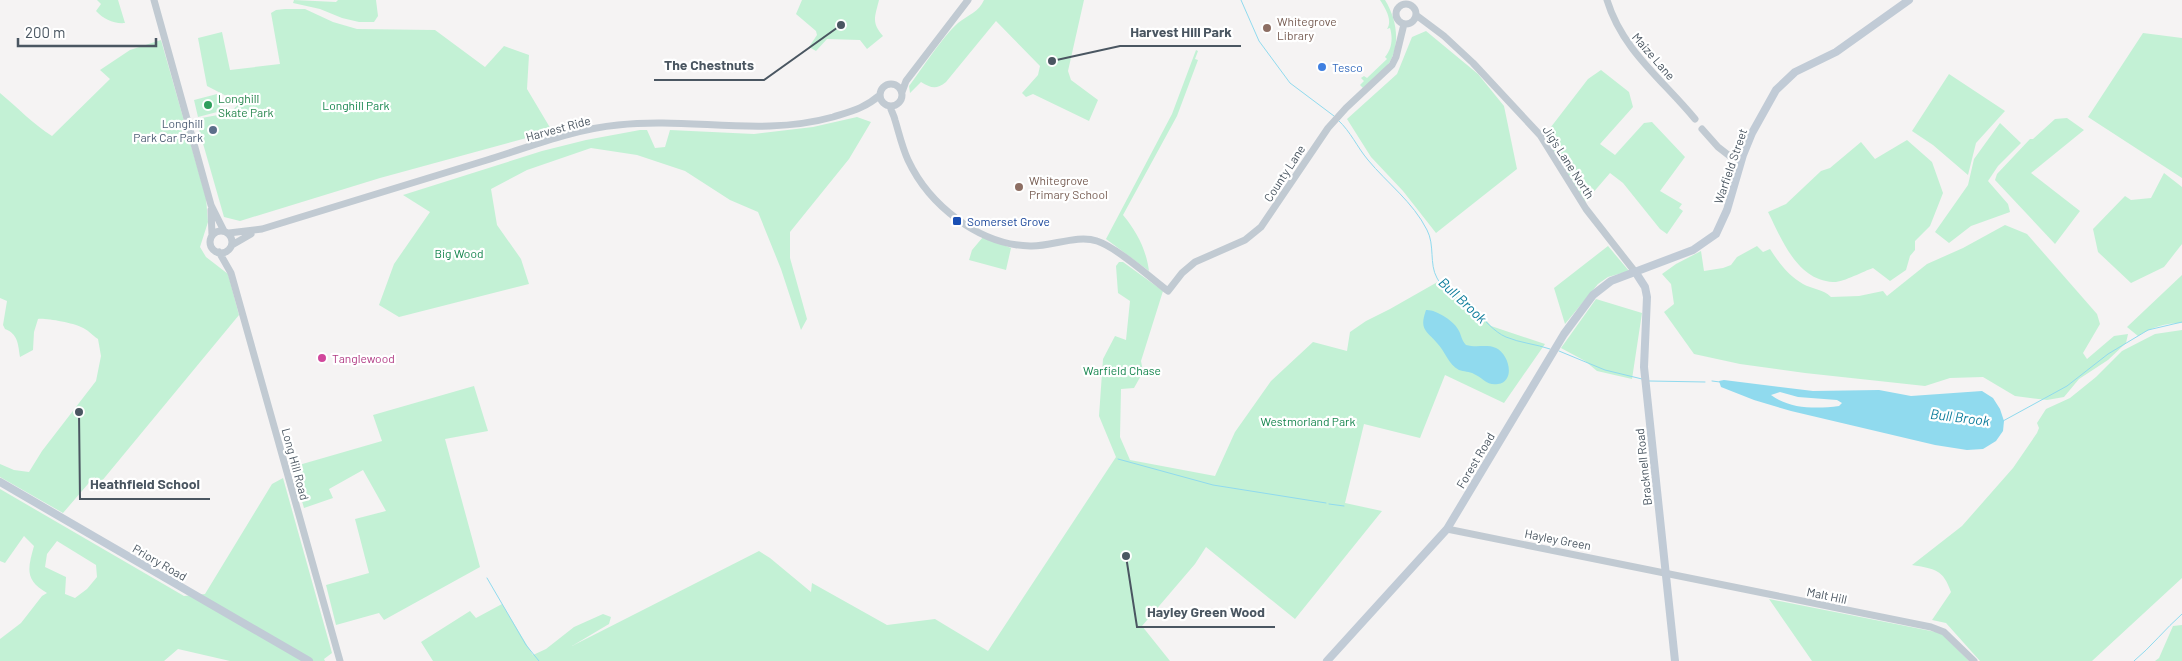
<svg xmlns="http://www.w3.org/2000/svg" width="2182" height="661" viewBox="0 0 2182 661" font-family="Barlow,sans-serif">
<rect width="100%" height="100%" fill="#f5f3f3"/>
<!-- green -->
<path fill="#c3f1d5" fill-rule="evenodd" d="M97,0H118L125,23C114,24 103,19 96,11L101,4Z
M294,0L336,2L338,0H376L378,16L374,22H359L342,18L320,9L293,3Z
M802,0H879C875,17 871,22 883,36L867,49L860,40L827,39L816,51L809,47L817,35L816,31L796,14Z
M984,0H1084L1068,71L1071,80L1098,100L1089,121L1033,94L1026,97L1022,93L1038,75L1040,66L996,21L946,82C936,90 931,88 921,82L910,93L909,86C922,69 943,36 958,23C968,15 979,12 984,0Z
M1380,0H1385C1397,19 1402,48 1386,67C1379,75 1371,81 1363,88L1360,85L1364,81L1361,78L1364,76L1367,78L1387,59L1385,57C1392,49 1393,38 1390,28L1387,29C1393,20 1385,8 1380,0Z
M285,9H305L333,22L357,29L435,30L485,67L504,46L529,55L527,89L552,131L380,178L240,221L224,217L196,119L229,113L240,103L207,86L198,38L222,32L230,70L280,64L271,13L276,10Z
M1426,31L1478,74L1504,106L1517,169L1436,233L1403,191L1371,157L1347,119L1397,74L1412,37Z
M2143,33L2182,38V178L2088,117Z
M161,40L206,198L208,222L200,247L206,257L228,274L239,315L101,482L94,477L63,513L0,477V464L14,470L29,472L42,451L96,381L101,356L98,339C92,335 87,329 81,327C73,323 46,318 38,319L34,332L33,350L20,357C18,344 18,334 5,329L3,325L7,301L0,298V93C17,107 34,125 52,136L110,79L100,70L130,50Z
M1196,50L1198,51L1195,59L1198,60L1177,116L1123,215C1137,232 1146,249 1149,271L1106,239L1172,114Z
M1601,70L1629,92L1633,107L1600,144L1615,155L1644,123L1652,122L1685,157L1660,191L1682,204L1679,208L1683,211L1667,234L1660,229L1623,183L1610,173L1585,202L1544,136L1588,79Z
M1949,74L2005,111L1976,143L1968,175L1933,145L1912,131Z
M217,94L221,111L198,117L194,100Z
M857,117L871,122L849,159L790,232V258L807,319L801,330L781,269L758,212L730,200L685,171L637,155L591,148L527,170L491,189L497,225L521,259L529,284L399,317L379,305L394,264L430,212L403,195L542,151L586,140L640,130H647L655,148L665,147L670,130L754,134L813,127Z
M2067,118L2084,130L2031,173L2080,211L2055,244L1995,180L1997,174L2030,139H2033L2055,119Z
M2000,123L2021,143L1998,166L1988,181L2008,204L2010,212L1971,226L1949,243L1935,232L1968,185L1974,159Z
M1907,140L1932,162L1943,193L1930,226L1915,241V250L1910,256L1906,270L1890,281L1873,268C1864,271 1842,283 1833,282C1797,280 1782,240 1768,212L1786,204L1821,171L1830,168L1861,142L1875,159Z
M2164,173L2182,187V244L2164,267L2131,283L2098,252L2093,229L2125,196L2131,200L2151,198Z
M2005,225L2027,234L2097,314L2100,324L2083,353L2087,359L2114,336L2128,334L2126,343L2108,360L2079,379L2064,397L2047,400L2015,396L1983,377L1950,378L1925,386L1805,373L1740,364L1694,354L1664,312L1674,304L1671,284L1662,274L1676,264L1701,251L1704,271L1723,268L1731,265L1737,257L1757,246L1763,252L1770,249C1779,263 1788,275 1803,284C1812,289 1823,289 1831,297L1859,296L1883,291L1887,296L1927,264L1963,248Z
M983,237L1011,248L1006,270L969,260L972,250Z
M1608,246L1629,271L1608,277L1598,284L1565,324L1554,288Z
M1119,262H1123L1163,291L1141,361L1143,372L1134,388L1121,389L1120,437L1130,460L1215,476L1235,432L1271,381L1313,342L1347,351L1350,332L1366,321L1390,309L1441,280L1467,298L1491,326L1545,344L1504,403L1445,375L1420,438L1364,424L1345,503L1382,511L1295,619L1206,547L1195,564L1142,626L1170,661H433L421,642L470,611L476,618L502,604L533,655L546,649L574,627L603,614L611,617L609,624L572,646L759,551L770,558L811,592L812,583L887,625L935,619L988,651L1116,457L1099,416L1103,359L1115,336L1126,340L1130,301L1118,293L1116,266Z
M2182,275V323C2165,323 2152,327 2138,336L2127,327Z
M1596,299L1642,313L1632,379L1597,371L1585,361L1561,348Z
M2182,330V578L2092,661H1980L1946,623L1932,620L1951,592C1943,569 1935,569 1912,565L1962,526L2013,468L2037,433L2039,428L2037,423L2046,409L2070,398L2096,377L2122,351L2155,334Z
M474,386L488,431L445,439L480,567L384,620L379,613L336,625L326,585L369,573L355,519L386,511L363,470L329,489L333,498L304,508L292,467L382,441L373,415Z
M283,478L332,653L324,659L325,661H230L178,649L164,661H0V639L21,623L42,596L47,593C24,580 28,568 34,546L24,536L5,563L0,561V489L184,596L205,594L272,484ZM57,541L96,565L97,577L87,589L75,598L65,594L66,577L45,567L47,554Z
M1769,599L1941,633L1969,661H1812Z
M2182,625V661H2155L2159,658L2173,626Z"/>
<!-- water -->
<path fill="#90daee" fill-rule="evenodd" d="M1426,310C1435,309 1455,321 1459,331C1462,337 1461,339 1466,345C1476,348 1487,344 1496,348C1509,354 1516,381 1498,384C1487,386 1483,378 1474,374C1469,371 1464,372 1459,370C1448,364 1445,351 1437,343C1426,330 1419,330 1426,310Z
M1724,380L1813,391L1879,390L1911,396L1982,391L1993,398L2000,409L2004,421L2003,431L1996,441L1983,449L1967,450L1935,445L1791,411L1754,400L1721,387L1719,381ZM1780,392L1798,397L1837,400L1842,403L1839,406C1816,409 1790,409 1771,395Z"/>
<g fill="none" stroke-linecap="round" stroke-linejoin="round">
<!-- stream -->
<path stroke="#90daee" stroke-width="1" d="M1241,0L1259,41L1290,83L1334,116
M1338,120C1351,132 1357,147 1368,160C1387,183 1413,202 1427,230C1435,245 1429,264 1437,278C1444,293 1462,299 1474,310C1484,319 1494,332 1506,337C1520,343 1536,344 1550,349
M1559,351L1605,370L1642,379
M1649,381L1705,382
M1712,381L1720,382
M2003,421L2067,386L2108,354L2148,330L2182,322
M1118,459L1213,485L1326,503
M1329,504L1344,506
M487,578L526,645L539,661
M2134,661C2151,647 2165,629 2182,614"/>
<!-- tertiary -->
<path stroke="#c1cad2" stroke-width="7" d="M154,0L211,205L224,231
M1607,0C1622,50 1663,80 1695,119
M1396 14a10 10 0 1 1 20 0a10 10 0 1 1-20 0Z
M1416,15L1444,36L1473,63L1540,135L1586,209L1636,273
M880 95a11 11 0 1 1 22 0a11 11 0 1 1-22 0Z
M902,92L906,81L968,0
M890,106C891,111 894,115 895,120C899,133 902,147 908,160C929,205 979,245 1030,246C1051,247 1077,234 1097,241C1116,247 1151,278 1168,291L1182,273L1195,262L1245,240L1261,227L1328,128L1346,108L1392,65L1396,57L1404,24
M1702,129L1718,147L1740,164
M211,210L212,235
M210 242a11 11 0 1 1 22 0a11 11 0 1 1-22 0Z
M229,233L262,229C337,206 412,183 487,160C529,147 574,129 618,125C691,117 761,137 833,117C852,111 865,108 880,95
M232,245L251,234
M219,252L231,273L340,661
M1447,529L1931,627L1944,632L1974,661"/>
<!-- secondary -->
<path stroke="#c1cbd6" stroke-width="8" d="M1636,273L1645,287L1647,297L1644,367L1675,661
M0,482L309,661
M1327,661L1447,529L1564,334L1593,295L1611,281L1693,250L1716,234L1727,210L1743,155L1752,133L1776,90L1795,72L1836,52L1909,0"/>
</g>
<!-- markers -->
<g fill="#8d6e63" stroke="#fff" stroke-width="2">
<circle cx="1267" cy="28" r="5"/>
<circle cx="1019" cy="187" r="5"/>
</g>
<circle fill="#3f7fe0" stroke="#fff" stroke-width="2" cx="1322" cy="67" r="5"/>
<circle fill="#2e9e5b" stroke="#fff" stroke-width="2" cx="208" cy="105" r="5"/>
<circle fill="#5c6f8a" stroke="#fff" stroke-width="2" cx="213" cy="130" r="5"/>
<rect fill="#1a4fb4" stroke="#fff" stroke-width="2" x="952" y="216" width="10" height="10" rx="2.5"/>
<circle fill="#d1479c" stroke="#fff" stroke-width="2" cx="322" cy="358" r="5"/>
<g text-anchor="middle" dominant-baseline="central" stroke-width="4.5" stroke-linejoin="round" paint-order="stroke">
<!-- education labels -->
<g font-size="12" fill="#785e54" stroke="#fff" text-anchor="start">
<text x="1277" y="21">Whitegrove<tspan x="1277" dy="14">Library</tspan></text>
<text x="1029" y="180">Whitegrove<tspan x="1029" dy="14">Primary School</tspan></text>
</g>
<!-- street labels -->
<g font-size="12" fill="#4a5661" stroke="#fff">
<text transform="translate(1654 56) rotate(49)">Maize Lane</text>
<text transform="translate(558 128) rotate(-15)">Harvest Ride</text>
<text transform="translate(1569 162) rotate(57)">Jig's Lane North</text>
<text transform="translate(1730 166) rotate(-71)">Warfield Street</text>
<text transform="translate(1284 173) rotate(-57)">County Lane</text>
<text transform="translate(1475 460) rotate(-59)">Forest Road</text>
<text transform="translate(296 464) rotate(75)">Long Hill Road</text>
<text transform="translate(1643 467) rotate(-96)">Bracknell Road</text>
<text transform="translate(1558 539) rotate(11)">Hayley Green</text>
<text transform="translate(160 562) rotate(30)">Priory Road</text>
<text transform="translate(1827 595) rotate(12)">Malt Hill</text>
</g>
<!-- shop labels -->
<g font-size="12" fill="#366cbe" stroke="#fff" text-anchor="start">
<text x="1332" y="67">Tesco</text>
</g>
<!-- leisure labels -->
<g font-size="12" fill="#27864d" stroke="#fff" text-anchor="start">
<text x="218" y="98">Longhill<tspan x="218" dy="14">Skate Park</tspan></text>
</g>
<!-- park labels -->
<g font-size="12" fill="#17864f" stroke="#fff">
<text x="356" y="105">Longhill Park</text>
<text x="459" y="253">Big Wood</text>
<text x="1122" y="370">Warfield Chase</text>
<text x="1308" y="421">Westmorland Park</text>
</g>
<!-- service labels -->
<g font-size="12" fill="#4e5e75" stroke="#fff" text-anchor="end">
<text x="203" y="123">Longhill<tspan x="203" dy="14">Park Car Park</tspan></text>
</g>
<!-- transit labels -->
<g font-size="12" fill="#164399" stroke="#fff" text-anchor="start">
<text x="967" y="221">Somerset Grove</text>
</g>
<!-- hotel labels -->
<g font-size="12" fill="#b23c85" stroke="#fff" text-anchor="start">
<text x="332" y="358">Tanglewood</text>
</g>
<!-- water labels -->
<g font-size="14" font-style="italic" fill="#0c7c9b" stroke="#fff">
<text transform="translate(1463 300) rotate(43)">Bull Brook</text>
<text transform="translate(1960 417) rotate(7)">Bull Brook</text>
</g>
</g>
<!-- callouts -->
<path fill="none" stroke="#4a5661" stroke-width="2" d="M1052 61L1120 46H1241M841 25L764 80H654M79 412L80 499H210M1126 556L1137 627H1275"/>
<g fill="#4a5661" stroke="#fff" stroke-width="2">
<circle cx="1052" cy="61" r="5"/>
<circle cx="841" cy="25" r="5"/>
<circle cx="79" cy="412" r="5"/>
<circle cx="1126" cy="556" r="5"/>
</g>
<g font-size="14" text-anchor="middle" font-weight="bold" fill="#4a5661" stroke="#fff" stroke-width="4.5" stroke-linejoin="round" paint-order="stroke">
<text x="1181" y="37">Harvest Hill Park</text>
<text x="709" y="70">The Chestnuts</text>
<text x="145" y="489">Heathfield School</text>
<text x="1206" y="617">Hayley Green Wood</text>
</g>
<!-- scale -->
<path d="M18 38v8h138v-8" fill="none" stroke="#4a5661" stroke-width="2.5"/>
<text x="25" y="38" font-size="15" fill="#4a5661" stroke="#ffffff" stroke-width="4" paint-order="stroke">200 m</text>
</svg>
